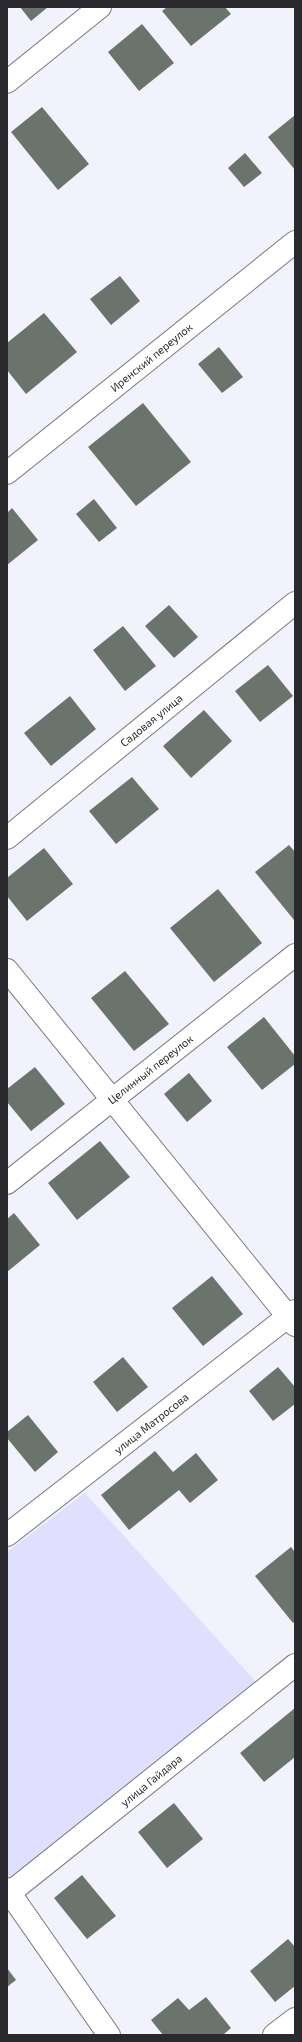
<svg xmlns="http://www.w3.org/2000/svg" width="302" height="2042" viewBox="0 0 302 2042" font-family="'Exo 2',sans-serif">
<rect width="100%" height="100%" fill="#f2f2fd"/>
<!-- green -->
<path fill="#e0dffe" d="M85,1493L258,1684L11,1879L7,1874V1552Z"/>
<!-- building -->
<path fill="#6b746c" d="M20,7H48L31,21Z
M167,7H225L231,14L191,46L162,11Z
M142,24L174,63L139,91L108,52Z
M42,107L89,164L58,190L11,132Z
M295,115V170L268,137Z
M245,153L262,173L244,187L228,168Z
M120,276L140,301L111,325L90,299Z
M44,313L77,352L26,394L7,370V343Z
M219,347L243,377L222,393L198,364Z
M143,403L191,462L136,506L88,447Z
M94,499L117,528L99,542L76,514Z
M12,508L38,540L7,565V513Z
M169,605L198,637L174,658L145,626Z
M123,626L156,666L125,691L93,650Z
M268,665L293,696L260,722L235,691Z
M70,696L96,729L51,766L24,733Z
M204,710L232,741L191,778L163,746Z
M132,777L159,809L116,844L89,811Z
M289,845L295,852L294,920L255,872Z
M44,848L73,884L27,921L7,896V878Z
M218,889L262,943L214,982L170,928Z
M125,971L169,1024L134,1051L91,998Z
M264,1017L295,1056V1064L262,1090L227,1047Z
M35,1067L65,1104L31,1131L7,1102V1089Z
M189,1073L212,1101L187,1122L164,1094Z
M100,1141L130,1177L77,1220L48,1183Z
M14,1213L40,1245L7,1272V1219Z
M212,1276L243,1314L203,1346L172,1308Z
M123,1357L148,1387L117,1412L93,1382Z
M278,1367L295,1387V1404L273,1421L249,1391Z
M28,1415L58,1452L35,1472L7,1438V1432Z
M155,1451L173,1472L196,1453L218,1480L190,1503L179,1490L129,1530L101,1495Z
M291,1547L295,1552V1621L293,1623L255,1576Z
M295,1708V1757L264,1782L240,1753Z
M174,1803L203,1839L167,1868L138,1832Z
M82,1875L116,1916L87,1939L54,1898Z
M288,1939L295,1947V1986L275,2002L250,1971Z
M7,1968L16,1980L7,1987Z
M206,1997L231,2028L223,2035H163L151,2020L178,1998L189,2010Z"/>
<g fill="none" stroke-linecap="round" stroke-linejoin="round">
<defs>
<path id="street" d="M7,82L100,7
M7,473L295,242
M7,838L295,603
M7,970L295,1325
M7,1183L295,955
M7,1535L295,1311
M7,1889L109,2035
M7,1895L295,1665
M274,2035L295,2019"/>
</defs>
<!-- street casing -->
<use href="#street" stroke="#797983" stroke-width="24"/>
<!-- street -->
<use href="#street" stroke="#fff" stroke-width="22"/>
</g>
<g text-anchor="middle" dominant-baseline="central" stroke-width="4" stroke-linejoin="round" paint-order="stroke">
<!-- street labels -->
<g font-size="11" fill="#2a2a2e" stroke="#fff">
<text transform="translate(151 357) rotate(-39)">Иренский переулок</text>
<text transform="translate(151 720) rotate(-39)">Садовая улица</text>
<text transform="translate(150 1069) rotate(-38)">Целинный переулок</text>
<text transform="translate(151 1423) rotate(-38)">улица Матросова</text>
<text transform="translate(151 1780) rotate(-39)">улица Гайдара</text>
</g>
</g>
<!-- border -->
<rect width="302" height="2042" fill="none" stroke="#2a2a2e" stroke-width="16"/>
</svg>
